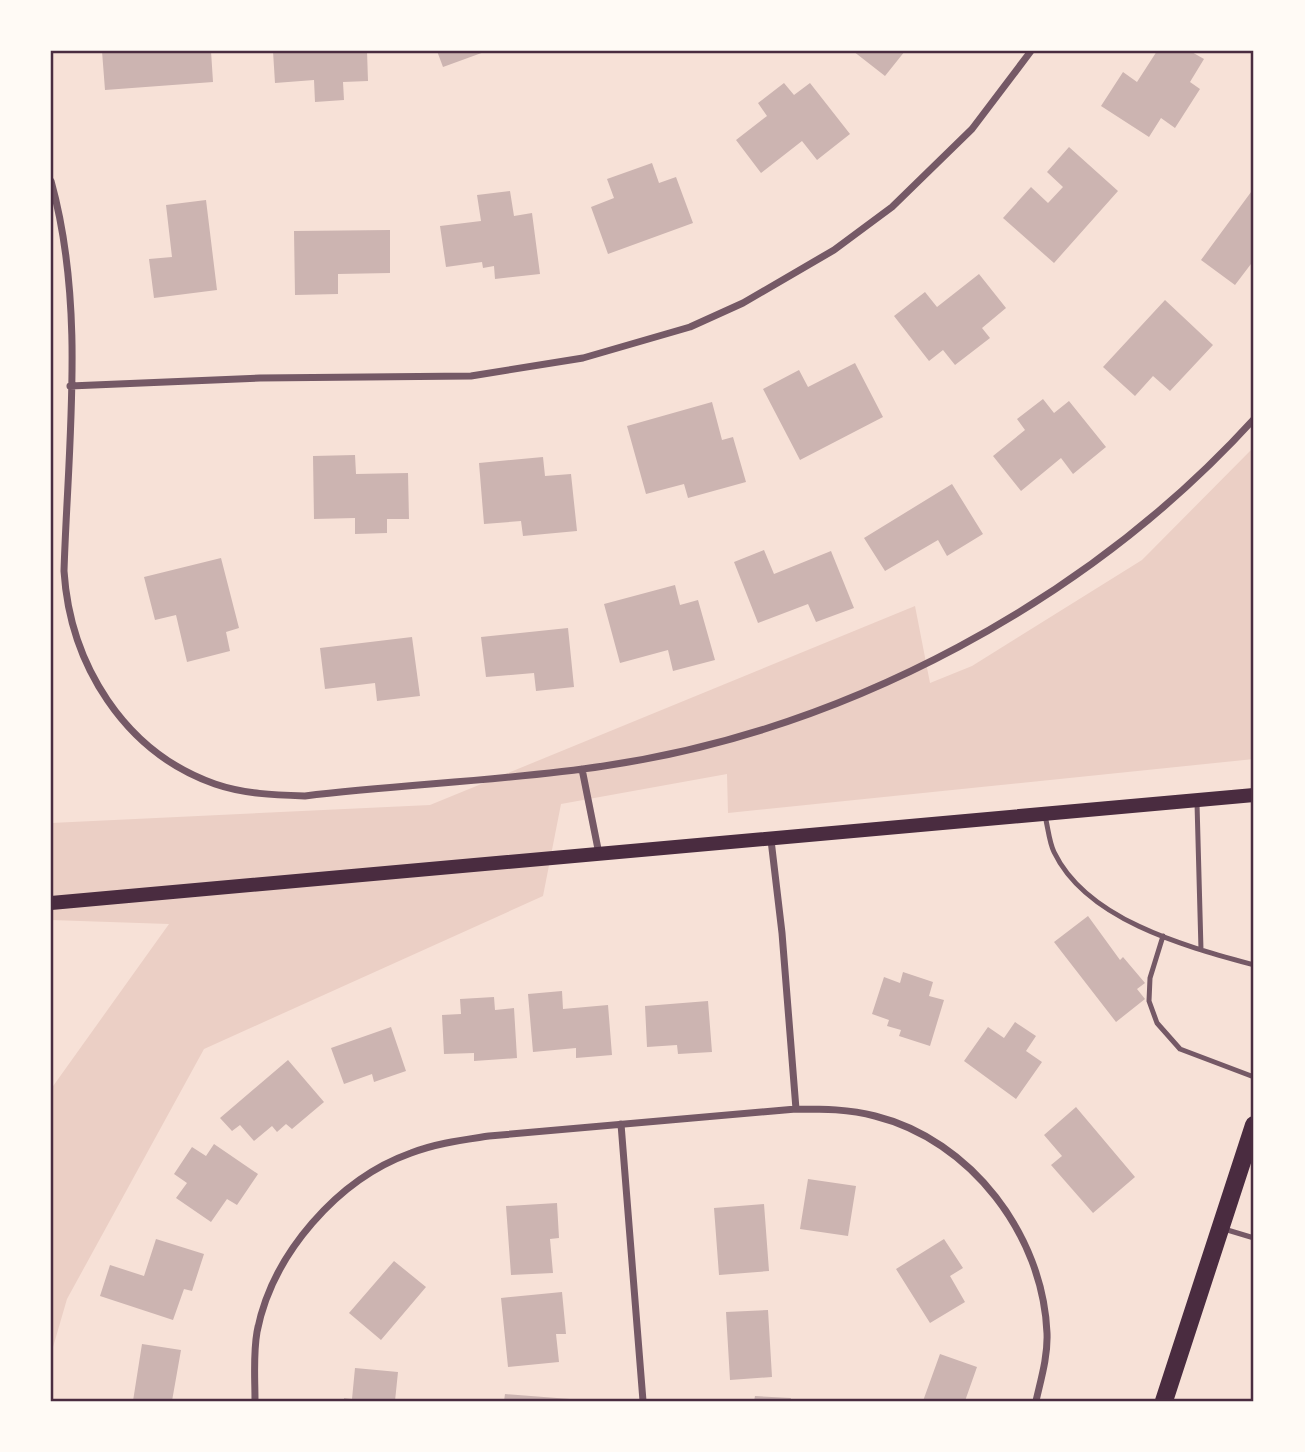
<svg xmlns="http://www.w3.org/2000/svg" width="1305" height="1452" viewBox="0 0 1305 1452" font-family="Cabin,sans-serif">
<rect width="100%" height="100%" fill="#f7e1d7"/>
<!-- green -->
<path fill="#ebcfc5" d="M1254,447V759L728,813L727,774L561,804L543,896L204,1049L67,1299L51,1354V1089L169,924L51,920V823L430,805L915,606L930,683L972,666L1142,560Z"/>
<!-- building -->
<path fill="#ccb4b1" d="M102,51H211L213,82L105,90Z
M273,51H367L368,81L343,82L344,100L315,102L314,80L275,83Z
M437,51H487L443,67Z
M853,51H905L885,76Z
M1157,51H1190L1204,59L1190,82L1200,89L1175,128L1161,118L1149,137L1101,106L1123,72L1137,82Z
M784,83L794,95L810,83L850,134L817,160L802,141L761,173L736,140L767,116L758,103Z
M1069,147L1118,191L1054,263L1003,218L1031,187L1048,203L1063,187L1047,172Z
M652,163L659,183L676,177L693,223L608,254L591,207L614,198L607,179Z
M1254,188V260L1235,285L1201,260Z
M510,191L514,216L532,213L540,274L495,279L494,266L483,268L482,262L446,267L440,226L481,221L477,195Z
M206,200L217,290L154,298L149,259L172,257L166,205Z
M390,230V273L338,274V294L295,295L294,231Z
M979,274L1006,308L982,328L990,338L955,365L943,350L929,361L894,316L925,292L937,307Z
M1165,300L1213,345L1170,391L1153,376L1135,396L1103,367Z
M855,363L883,417L800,460L763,389L799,370L808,387Z
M1043,399L1054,413L1069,401L1106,447L1073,474L1061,458L1021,491L993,456L1025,430L1017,419Z
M712,402L722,440L733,437L746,482L688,498L684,484L646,494L627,426Z
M355,455L356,474L408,473L409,519H387V533L355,534V518L314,519L313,456Z
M543,457L545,476L571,474L577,531L523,536L521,521L484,524L479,463Z
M952,484L983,534L947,556L938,540L885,571L864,538Z
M764,550L774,574L831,551L854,608L816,622L808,604L758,623L734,562Z
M221,558L239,628L226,632L230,651L187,662L176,615L155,620L144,577Z
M675,585L680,605L698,600L715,660L673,671L668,650L620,663L604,604Z
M568,628L574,687L536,691L534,673L486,677L481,637Z
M412,637L420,696L377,701L375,683L325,689L320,648Z
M1088,916L1120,960L1123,957L1145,983L1137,989L1145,999L1116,1022L1054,942Z
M903,972L933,982L929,996L944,1000L930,1046L899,1036L901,1030L887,1026L889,1020L872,1014L884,977L900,983Z
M562,991L563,1009L608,1005L612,1055L576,1058V1048L533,1052L528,994Z
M494,997L495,1010L514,1008L517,1058L474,1061V1053L444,1054L442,1015L461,1014L460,999Z
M708,1001L712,1052L678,1054L677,1045L647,1047L645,1006Z
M1015,1022L1036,1036L1026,1051L1042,1062L1016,1099L964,1061L988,1027L1004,1038Z
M391,1027L406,1071L374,1082L372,1074L344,1084L331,1048Z
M288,1060L324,1102L292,1129L286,1124L277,1132L272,1126L254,1141L240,1125L232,1131L220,1118Z
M1076,1107L1135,1177L1093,1213L1051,1165L1062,1156L1044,1135Z
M214,1144L258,1174L237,1205L227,1199L211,1222L176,1198L187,1183L174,1174L192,1147L206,1156Z
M808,1179L856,1186L848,1236L800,1229Z
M557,1203L559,1238L550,1239L553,1273L511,1275L506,1206Z
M764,1204L769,1271L719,1275L714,1208Z
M156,1239L204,1254L192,1291L184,1289L173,1320L100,1296L110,1265L144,1276Z
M944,1239L963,1268L950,1276L965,1302L930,1323L896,1269Z
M394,1261L426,1287L381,1340L349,1313Z
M562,1292L566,1334H556L559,1362L508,1367L501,1298Z
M768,1310L772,1377L730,1380L726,1312Z
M142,1344L181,1350L172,1401H133Z
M940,1354L977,1367L965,1401H923Z
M355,1368L398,1372L395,1401H344V1398L352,1399Z
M505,1394L570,1399V1401H504Z
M755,1396L791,1398L790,1401H754Z"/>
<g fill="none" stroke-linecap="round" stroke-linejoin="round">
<!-- service -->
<path stroke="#755966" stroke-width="5" d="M1197,803L1201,950
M1045,816C1048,827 1049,842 1054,852C1087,921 1188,947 1254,965
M1163,936L1150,978L1149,1001L1157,1023L1180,1049L1254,1077
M1224,1229L1254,1238"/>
<!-- minor -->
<path stroke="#755966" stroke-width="7" d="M51,181C86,307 68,443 64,571C70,664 124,752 215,784C244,794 275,795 305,796C404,784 505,781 604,766C848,730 1089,600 1254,419
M70,386L260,378L471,376L583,358L690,327L743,303L834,250L892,207L972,129L1031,51
M582,769L599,854
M771,840L782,933L796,1109
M621,1124L643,1401
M255,1401C255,1378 253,1355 257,1332C272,1254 338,1179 411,1153C437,1143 463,1140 489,1136L796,1109C823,1109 849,1109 875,1116C971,1140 1043,1235 1047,1333C1048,1356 1041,1379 1036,1401"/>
<!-- secondary -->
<path stroke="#4a2c40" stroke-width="14" d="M51,903L1254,795"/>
<!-- primary -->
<path stroke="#4a2c40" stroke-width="18" d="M1164,1401L1254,1125"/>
</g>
<!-- border -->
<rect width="1305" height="1452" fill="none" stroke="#fffaf5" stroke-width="105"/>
<rect x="52" y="52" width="1200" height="1348" fill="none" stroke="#4a2c40" stroke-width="2.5"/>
</svg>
